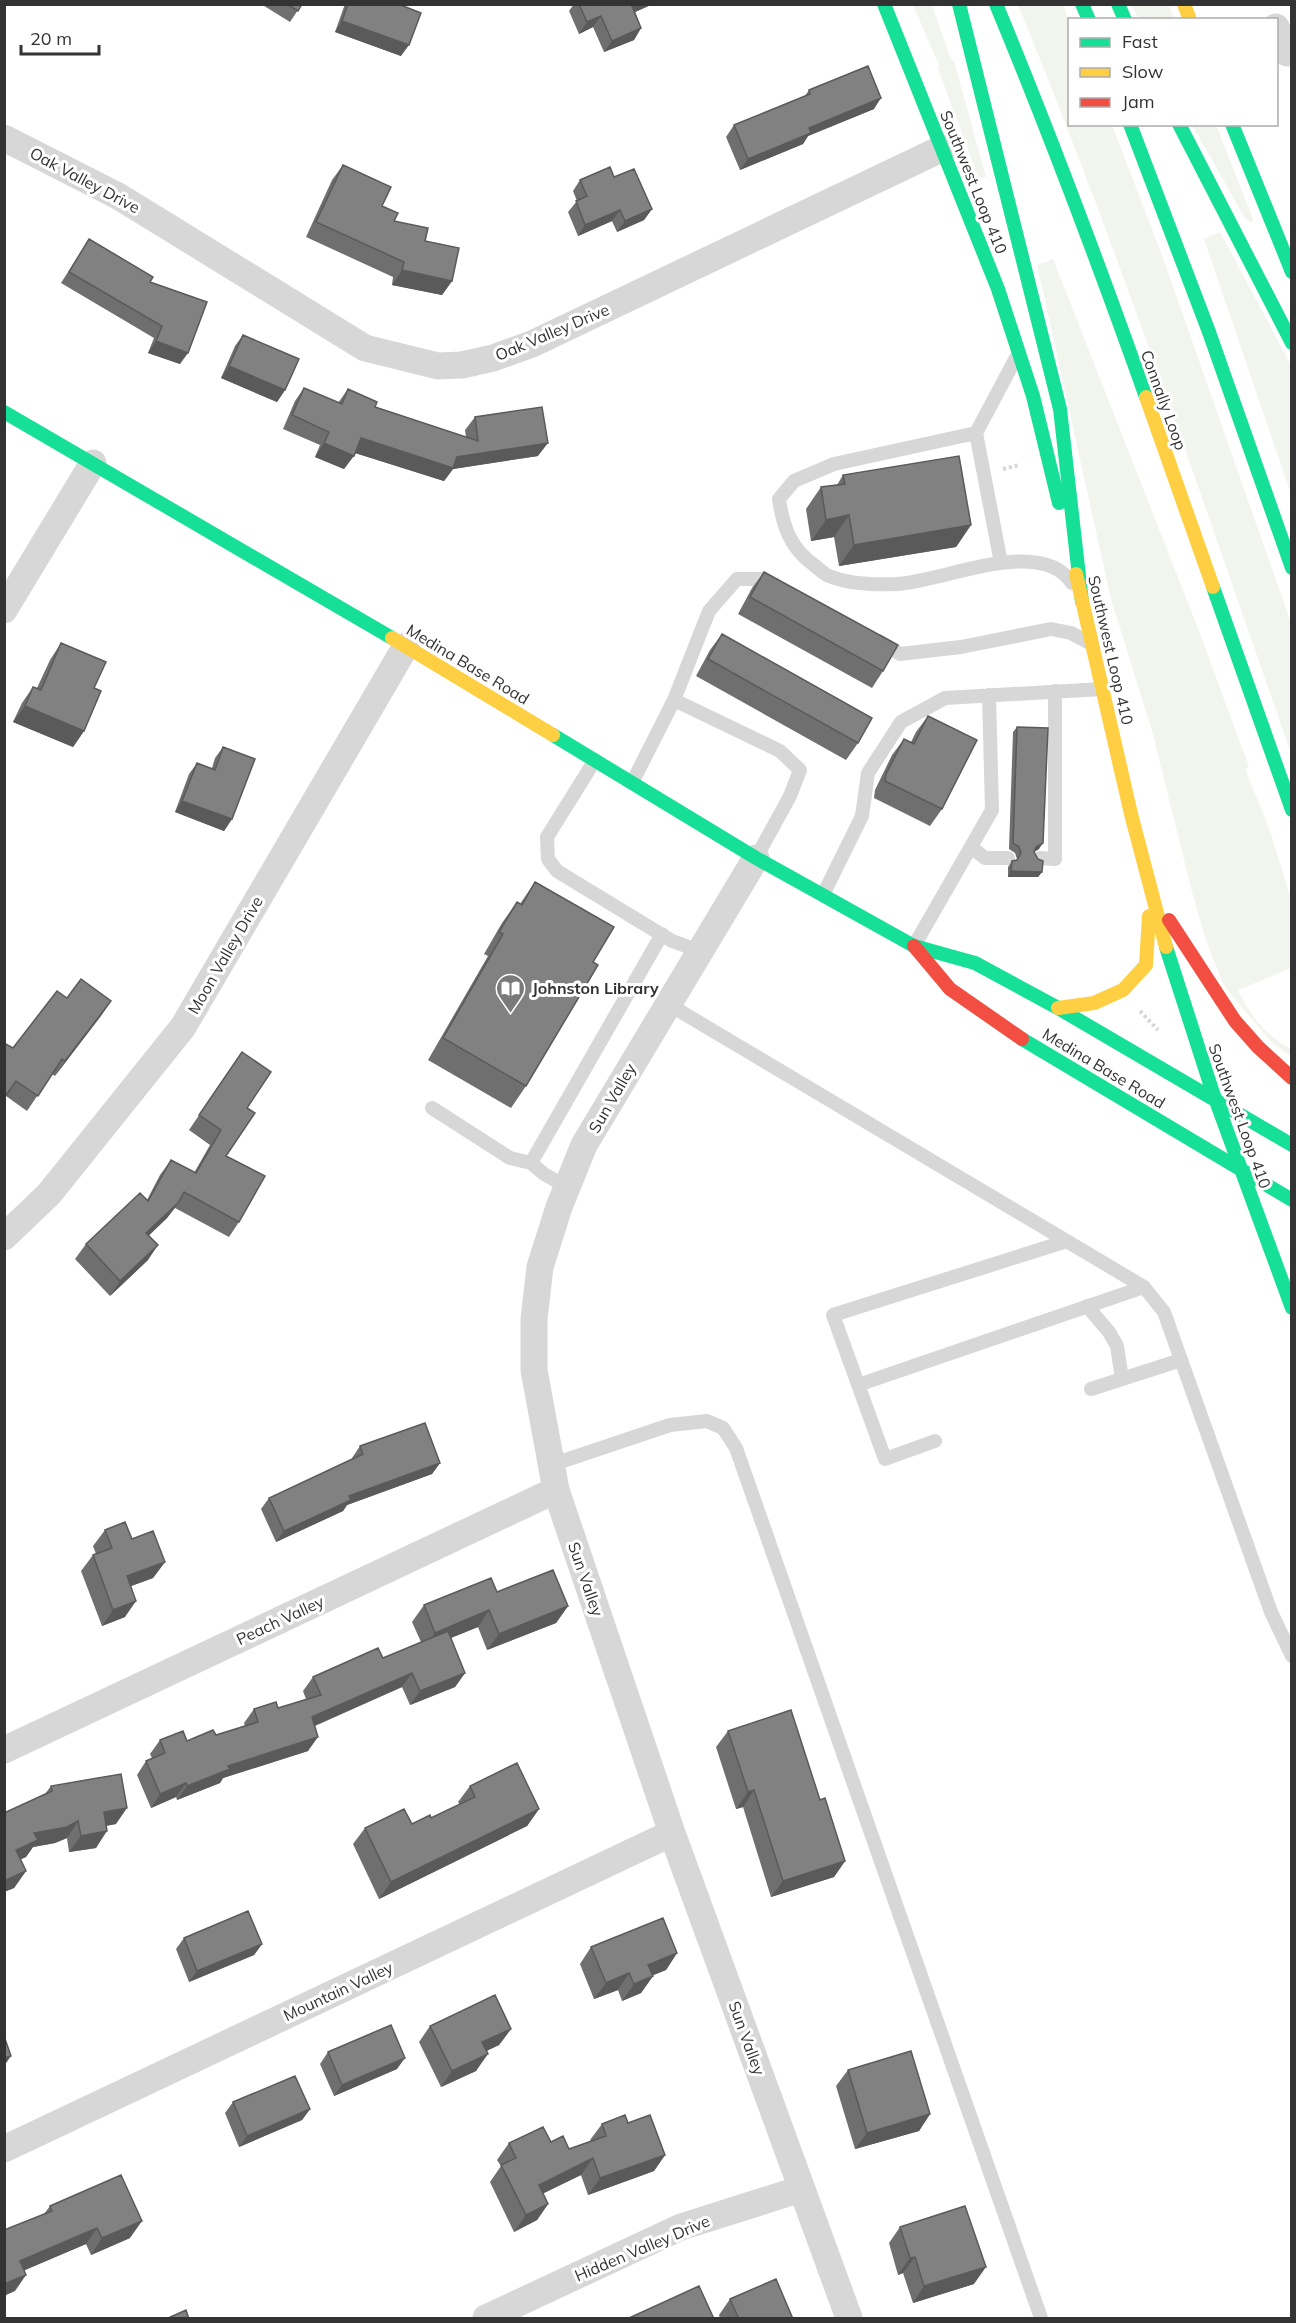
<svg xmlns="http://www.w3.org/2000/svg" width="1296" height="2323" viewBox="0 0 1296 2323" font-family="Mulish,sans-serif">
<rect width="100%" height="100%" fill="#fff"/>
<!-- green -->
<path fill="#f1f5ed" d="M913,5H932L951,60L954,61L986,177L979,179L937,66L939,65Z
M1018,5H1063L1069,21L1070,124L1112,125L1163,258L1291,623V753C1203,502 1119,250 1018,5Z
M1131,5H1168L1175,19H1139Z
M1192,125H1216L1254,222H1250L1245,218Z
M1220,232L1291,365V494L1204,239Z
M1053,259L1199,631L1249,767L1245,769L1269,828L1291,899V968L1238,990C1251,1017 1264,1034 1291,1049V1056L1273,1044L1224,986L1206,940L1192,892L1152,731L1111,599L1037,265Z"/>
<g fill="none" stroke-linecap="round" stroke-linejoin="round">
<!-- path -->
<path stroke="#d6d6d6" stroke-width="4" stroke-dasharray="3 3" stroke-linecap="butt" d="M1003,469L1019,465
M1140,1011L1158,1030"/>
<!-- lane -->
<path stroke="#d7d7d7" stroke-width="14" d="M976,433L834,464L794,481L779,499C783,526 790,548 814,565C819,569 824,574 829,576C849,584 876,585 897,584C943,582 1040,535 1072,583
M1001,563L976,433L1017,356
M879,641L900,654L961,647L1051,629L1071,633L1088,642
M674,700L780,751L800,770L790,796L756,858
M595,760L547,837L548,859L557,871L672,941L700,951
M632,783L674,700L709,611L737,579H761L775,585
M971,847L985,858H1008
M1039,858L1055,859V691
M823,895L862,816L868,773L901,722L945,698L1102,689
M914,946L992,810L989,695
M668,1004L1144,1287L1164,1312L1271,1612L1292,1656
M432,1108L510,1158L531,1163L544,1174L567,1187
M531,1163L662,934
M1087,1306L1109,1332L1117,1346L1122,1379
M858,1385L1144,1287
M1091,1389L1181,1360
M935,1441L885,1459L833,1315L1067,1241
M551,1465L670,1425L707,1421L723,1428L736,1448L1041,2318"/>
<!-- street -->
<path stroke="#d7d7d7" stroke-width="27" d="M1276,27L1287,53
M4,138L118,196L365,348L438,366L462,365L493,358L532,344L943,148
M4,610L93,463
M756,858L584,1145L559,1207L540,1267L534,1319V1370L556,1490L672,1833L849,2318
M4,1237L49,1194L183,1027L406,646
M4,1750L556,1490
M4,2149L672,1833
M486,2318L681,2227L801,2189"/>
<!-- fast -->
<path stroke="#16e098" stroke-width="14" d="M884,4L998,289L1033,396L1059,503
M959,4L1060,409L1082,602
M996,4C1050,134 1099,265 1146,397
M1082,4L1089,20
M1118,4L1125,20
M1130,124L1209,332L1292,568
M1179,124L1292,343
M1232,124L1292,272
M4,412L392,638
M1213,587L1292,810
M553,735L756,858L914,946L975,963L1058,1008L1292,1145
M1166,947L1212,1090L1292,1308
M1022,1039L1292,1200"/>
<!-- slow -->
<path stroke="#ffcf43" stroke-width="14" d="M1184,4L1190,20
M1146,397L1213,587
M1076,574L1131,814L1166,947
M392,638L553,735
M1058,1008L1094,1003L1123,990L1146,965L1149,916"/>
<!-- jam -->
<path stroke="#f24e42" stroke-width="14" d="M1169,920L1235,1021L1258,1047L1292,1078
M914,946L950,989L1022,1039"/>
</g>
<!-- wall -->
<path fill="#6f6f6f" d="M261,4H302L290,22Z
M345,4H398L401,56L335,32Z
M574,4H653L635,12L641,28L634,40L604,52L593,27L579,34L569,11Z
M809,90L874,109L808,136L803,144L740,170L726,137L734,125L805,96Z
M343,165L382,206L394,221L425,241L452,281L442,295L392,285L393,277L306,237L332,180Z
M614,177L652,209L644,220L617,232L612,221L578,236L568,212L577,201L573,191L580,180Z
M89,239L150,282L180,364L148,353L154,338L61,283Z
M243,335L285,390L277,402L221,378L235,346Z
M304,388L338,403L348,389L375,407L466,437L465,430L475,417L538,456L453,469L444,481L355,453L344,469L315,457L320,445L283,429L295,401Z
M843,475L971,525L956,547L839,566L834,537L811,541L806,509L821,487L837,485Z
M764,572L883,671L872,688L738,614L752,588Z
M722,634L858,743L846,760L696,676L710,650Z
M61,643L94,688L84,731L73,747L13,722L22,703L33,687L37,688L50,660Z
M928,716L942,809L930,826L874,798L875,790L892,755L904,739L911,742L916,732Z
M1017,727L1039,849L1034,852L1042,872L1038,877H1008V867L1012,861L1016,860L1017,859L1015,853L1009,849L1013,732Z
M223,747L232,819L224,831L175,812L189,774L197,763L212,768L215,758Z
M535,882L593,962L526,1086L511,1108L428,1060L488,956L484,954L502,923L517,902L520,904Z
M67,998L111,1001L55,1076L52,1074L27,1111L6,1096L13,1048Z
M242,1052L247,1108L226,1156L239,1222L229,1237L175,1208L167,1218L149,1235L148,1260L110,1296L75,1259L86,1244L147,1200L160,1175L171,1160L194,1173L210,1145L189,1130Z
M360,1446L440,1463L432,1474L347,1505L343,1511L276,1542L261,1509L269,1498L353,1459L352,1458Z
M105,1530L132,1539L165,1562L153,1578L131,1586L125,1617L102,1626L81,1571L93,1555L96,1554L93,1546Z
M497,1592L568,1606L556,1623L487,1650L478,1627L451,1638L465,1673L455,1687L410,1705L402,1687L315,1726L308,1751L223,1778L220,1783L177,1800L176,1797L151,1808L137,1775L146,1761L152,1758L150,1754L160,1740L187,1741L216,1735L245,1726L244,1723L254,1709L278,1708L306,1699L303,1691L313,1677L383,1658L421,1642L412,1622L424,1605Z
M728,1731L820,1800L845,1861L834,1877L771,1897L743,1807L736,1809L716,1747Z
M51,1786L116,1824L106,1826L96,1848L69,1852L67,1838L55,1843L33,1847L26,1857L20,1859L26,1871L14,1888L4,1892L45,1794Z
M470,1786L539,1809L527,1826L379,1899L353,1844L365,1828L412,1824L431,1818L460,1805L458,1802Z
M184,1938L262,1944L254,1955L189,1982L176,1949Z
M591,1947L677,1953L666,1970L652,1975L653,1976L641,1993L622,2001L618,1990L594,1999L580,1964Z
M430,2026L511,2029L499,2045L486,2051L476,2071L441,2087L419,2042Z
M328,2052L397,2069L334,2096L320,2064Z
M848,2070L930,2114L919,2131L855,2149L836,2086Z
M233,2102L310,2109L302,2120L239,2147L225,2113Z
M628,2123L665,2155L654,2171L588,2195L581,2175L543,2193L548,2204L537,2220L514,2232L490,2182L501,2166L497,2160L509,2143L551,2142L569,2149L591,2141L590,2140L602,2124Z
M50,2206L130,2238L91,2255L86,2244L24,2270L15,2291L44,2214Z
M900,2227L974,2284L913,2303L903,2273L898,2275L889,2243Z
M730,2299L793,2319H720L719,2315Z"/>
<!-- shaded-wall -->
<path fill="#5a5a5a" d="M635,4H653L624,17L632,6Z
M601,16L593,27L579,34L587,22Z
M342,21L409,45L401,56L335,32Z
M641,28L634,40L604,52L612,41Z
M881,98L874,109L808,136L803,144L740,170L748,159L809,128Z
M652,209L644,220L617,232L625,221Z
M620,210L612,221L578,236L585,225Z
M402,270L452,281L442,295L392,285Z
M156,341L188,353L180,364L148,353Z
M229,366L285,390L277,402L221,378Z
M361,438L457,457L548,443L538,456L453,469L444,481L352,452Z
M324,443L354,456L344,469L315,457Z
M849,515L834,537L811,541L826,520Z
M971,525L956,547L839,566L854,545Z
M25,706L84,731L73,747L13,722Z
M182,801L232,819L224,831L175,812Z
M1043,843L1039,849L1032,853L1036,847Z
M1011,871L1042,872L1038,877H1008Z
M111,1001L101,1016L55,1076L65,1061Z
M178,1203L167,1218L136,1248L146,1233Z
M158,1245L148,1260L110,1296L120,1281Z
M440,1463L432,1474L347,1505L343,1511L276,1542L284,1531L349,1496Z
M165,1562L153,1578L115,1592L127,1576Z
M136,1601L125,1617L102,1626L113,1610Z
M568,1606L556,1623L487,1650L499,1634Z
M489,1610L478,1627L423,1649L435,1633Z
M412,1673L402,1687L302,1731L312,1717Z
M465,1673L455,1687L410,1705L420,1691Z
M318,1737L308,1751L223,1778L220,1783L177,1800L187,1786L228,1766Z
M186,1783L176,1797L151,1808L160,1794Z
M754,1790L743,1807L736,1809L748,1792Z
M127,1808L116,1824L92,1828L104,1812Z
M539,1809L527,1826L379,1899L391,1882Z
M78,1821L67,1838L55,1843L33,1847L26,1857L5,1867L16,1850L34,1833Z
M107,1831L96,1848L69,1852L81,1836Z
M845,1861L834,1877L771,1897L783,1881Z
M26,1871L14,1888L4,1892V1881Z
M262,1944L254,1955L189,1982L197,1971Z
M677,1953L666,1970L637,1982L648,1965Z
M629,1973L618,1990L594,1999L606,1983Z
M653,1976L641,1993L622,2001L634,1984Z
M511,2029L499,2045L470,2059L482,2042Z
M488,2054L476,2071L441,2087L452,2071Z
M11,2056L4,2066V2058Z
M405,2058L397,2069L334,2096L342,2085Z
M310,2109L302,2120L239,2147L247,2136Z
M930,2114L919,2131L855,2149L867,2133Z
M665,2155L654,2171L588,2195L600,2178Z
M593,2158L581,2175L528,2201L539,2185Z
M548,2204L537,2220L514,2232L526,2215Z
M142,2221L130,2238L91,2255L102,2238Z
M97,2228L86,2244L9,2277L20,2261Z
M915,2257L903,2273L898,2275L910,2258Z
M986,2267L974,2284L913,2303L924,2286Z
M26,2275L15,2291L4,2296V2284Z"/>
<!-- building -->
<path fill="#818181" stroke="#5a5a5a" stroke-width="1.5" d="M287,4H302L298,11Z
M348,4H398L421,13L409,45L342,21Z
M579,4H635L632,6L641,28L612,41L601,16L587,22Z
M868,66L881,98L809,128L811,133L748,159L734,125L810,94L809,90Z
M343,165L391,187L382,206L398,213L394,221L428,228L425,241L459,248L452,281L402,270L404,262L316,222Z
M610,167L614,177L634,169L652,209L625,221L620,210L585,225L576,201L587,196L580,180Z
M89,239L153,277L150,282L207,302L188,353L156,341L162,326L69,272Z
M243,335L299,359L285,390L229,366Z
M304,388L342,404L348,389L377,402L375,407L478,441L475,417L542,407L548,443L457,457L453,468L361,438L354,456L324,443L329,432L292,415Z
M959,456L971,525L854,545L849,515L826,520L821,487L845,484L843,475Z
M764,572L898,645L883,671L750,597Z
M722,634L872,718L858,743L708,659Z
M61,643L106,662L94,688L101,691L84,731L25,706L33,687L41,690Z
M928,716L977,740L942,809L885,781L886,774L904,739L914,744Z
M1017,727L1048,728L1043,843L1036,847L1034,852L1038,859L1043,861L1042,872L1011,871L1012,861L1017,860L1021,853L1019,847L1013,843Z
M223,747L255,759L232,819L182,801L197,763L215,770Z
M535,882L614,927L593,962L598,965L526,1086L443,1038L503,934L499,932L517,902L522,905Z
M81,979L111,1001L65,1061L62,1059L38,1096L16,1081L4,1098V1043L13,1048L57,991L67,998Z
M242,1052L271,1072L247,1108L255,1113L226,1156L265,1176L239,1222L184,1192L178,1203L146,1233L158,1245L120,1281L86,1244L140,1193L148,1201L171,1160L196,1173L221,1130L199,1115Z
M425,1423L440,1463L349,1496L351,1500L284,1531L269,1498L363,1454L360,1446Z
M125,1522L132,1539L153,1531L165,1562L127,1576L136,1601L113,1610L93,1555L112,1548L105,1530Z
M553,1570L568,1606L499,1634L489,1610L435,1633L424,1605L491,1578L497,1592Z
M448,1631L465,1673L420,1691L412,1673L312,1717L318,1737L228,1766L230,1769L187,1786L186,1783L160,1794L146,1761L165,1753L160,1740L183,1731L187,1741L213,1730L216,1735L258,1722L254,1709L276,1702L278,1708L321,1695L313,1677L378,1648L383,1658Z
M791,1710L820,1800L825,1798L845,1861L783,1881L754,1790L748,1792L728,1731Z
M517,1763L539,1809L391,1882L365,1828L404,1809L412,1824L430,1815L431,1818L475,1797L470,1786Z
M121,1774L127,1808L104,1812L107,1831L81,1836L78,1821L67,1827L34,1833L38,1840L16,1850L26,1871L4,1881V1813L52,1791L51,1786Z
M248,1911L262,1944L197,1971L184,1938Z
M663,1918L677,1953L648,1965L653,1976L634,1984L629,1973L606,1983L591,1947Z
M495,1995L511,2029L482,2042L488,2054L452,2071L430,2026Z
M391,2025L405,2058L342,2085L328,2052Z
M4,2036L11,2056L4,2058Z
M911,2051L930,2114L867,2133L848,2070Z
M295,2076L310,2109L247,2136L233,2102Z
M625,2115L628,2123L650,2115L665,2155L600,2178L593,2158L539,2185L548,2204L526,2215L501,2165L516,2158L509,2143L543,2127L551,2142L563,2136L569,2149L606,2136L602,2124Z
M121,2175L142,2221L102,2238L97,2228L20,2261L26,2275L4,2284V2230L52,2211L50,2206Z
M965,2206L986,2267L924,2286L915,2257L910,2258L900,2227Z
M776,2279L793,2319H739L730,2299Z
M699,2286L714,2319H630L629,2318Z
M186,2310L189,2319H166Z"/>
<!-- icons -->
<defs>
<symbol id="library-pin" viewBox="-11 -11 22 30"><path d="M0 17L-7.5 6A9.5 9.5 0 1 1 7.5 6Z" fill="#7a7a7a" stroke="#fff"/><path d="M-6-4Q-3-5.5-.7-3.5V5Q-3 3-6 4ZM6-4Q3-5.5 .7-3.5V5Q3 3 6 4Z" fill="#fff"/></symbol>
</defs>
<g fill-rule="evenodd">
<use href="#library-pin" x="494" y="972" width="33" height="45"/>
</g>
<g text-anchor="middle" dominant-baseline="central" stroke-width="6" stroke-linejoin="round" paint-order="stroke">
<!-- street labels -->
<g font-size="16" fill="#333" stroke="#fff">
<text transform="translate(85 180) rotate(28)">Oak Valley Drive</text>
<text transform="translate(974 182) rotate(68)">Southwest Loop 410</text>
<text transform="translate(552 332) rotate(-23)">Oak Valley Drive</text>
<text transform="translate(1164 400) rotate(70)">Connally Loop</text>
<text transform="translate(1111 650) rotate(77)">Southwest Loop 410</text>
<text transform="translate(468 664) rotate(31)">Medina Base Road</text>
<text transform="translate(225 955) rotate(-60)">Moon Valley Drive</text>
<text transform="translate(1104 1068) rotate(31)">Medina Base Road</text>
<text transform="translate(612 1098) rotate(-60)">Sun Valley</text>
<text transform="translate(1240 1116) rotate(70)">Southwest Loop 410</text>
<text transform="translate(586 1579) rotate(71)">Sun Valley</text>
<text transform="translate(280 1620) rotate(-25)">Peach Valley</text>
<text transform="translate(338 1991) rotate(-25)">Mountain Valley</text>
<text transform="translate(747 2038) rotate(70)">Sun Valley</text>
<text transform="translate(642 2248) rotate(-23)">Hidden Valley Drive</text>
</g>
<!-- poi labels -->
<g font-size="16" font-weight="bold" fill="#333" stroke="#fff" text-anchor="start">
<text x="532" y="988">Johnston Library</text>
</g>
</g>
<!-- border -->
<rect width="1296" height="2323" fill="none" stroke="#333333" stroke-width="12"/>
<!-- legend -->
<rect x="1068" y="18" width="210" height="108" fill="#ffffff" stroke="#adadad" stroke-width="1.5"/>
<rect x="1080" y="38" width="30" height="9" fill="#16e098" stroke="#adadad" stroke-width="1.5"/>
<text x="1122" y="48" font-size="18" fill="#333333">Fast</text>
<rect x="1080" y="68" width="30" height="9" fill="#ffcf43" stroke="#adadad" stroke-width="1.5"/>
<text x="1122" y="78" font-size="18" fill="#333333">Slow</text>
<rect x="1080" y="98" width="30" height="9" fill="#f24e42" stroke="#adadad" stroke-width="1.5"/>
<text x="1122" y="108" font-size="18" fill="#333333">Jam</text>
<!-- scale -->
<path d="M21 45v9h78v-9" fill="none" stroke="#333333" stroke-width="3"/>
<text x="30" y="45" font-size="18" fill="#333333" stroke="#ffffff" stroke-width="4.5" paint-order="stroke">20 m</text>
</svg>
